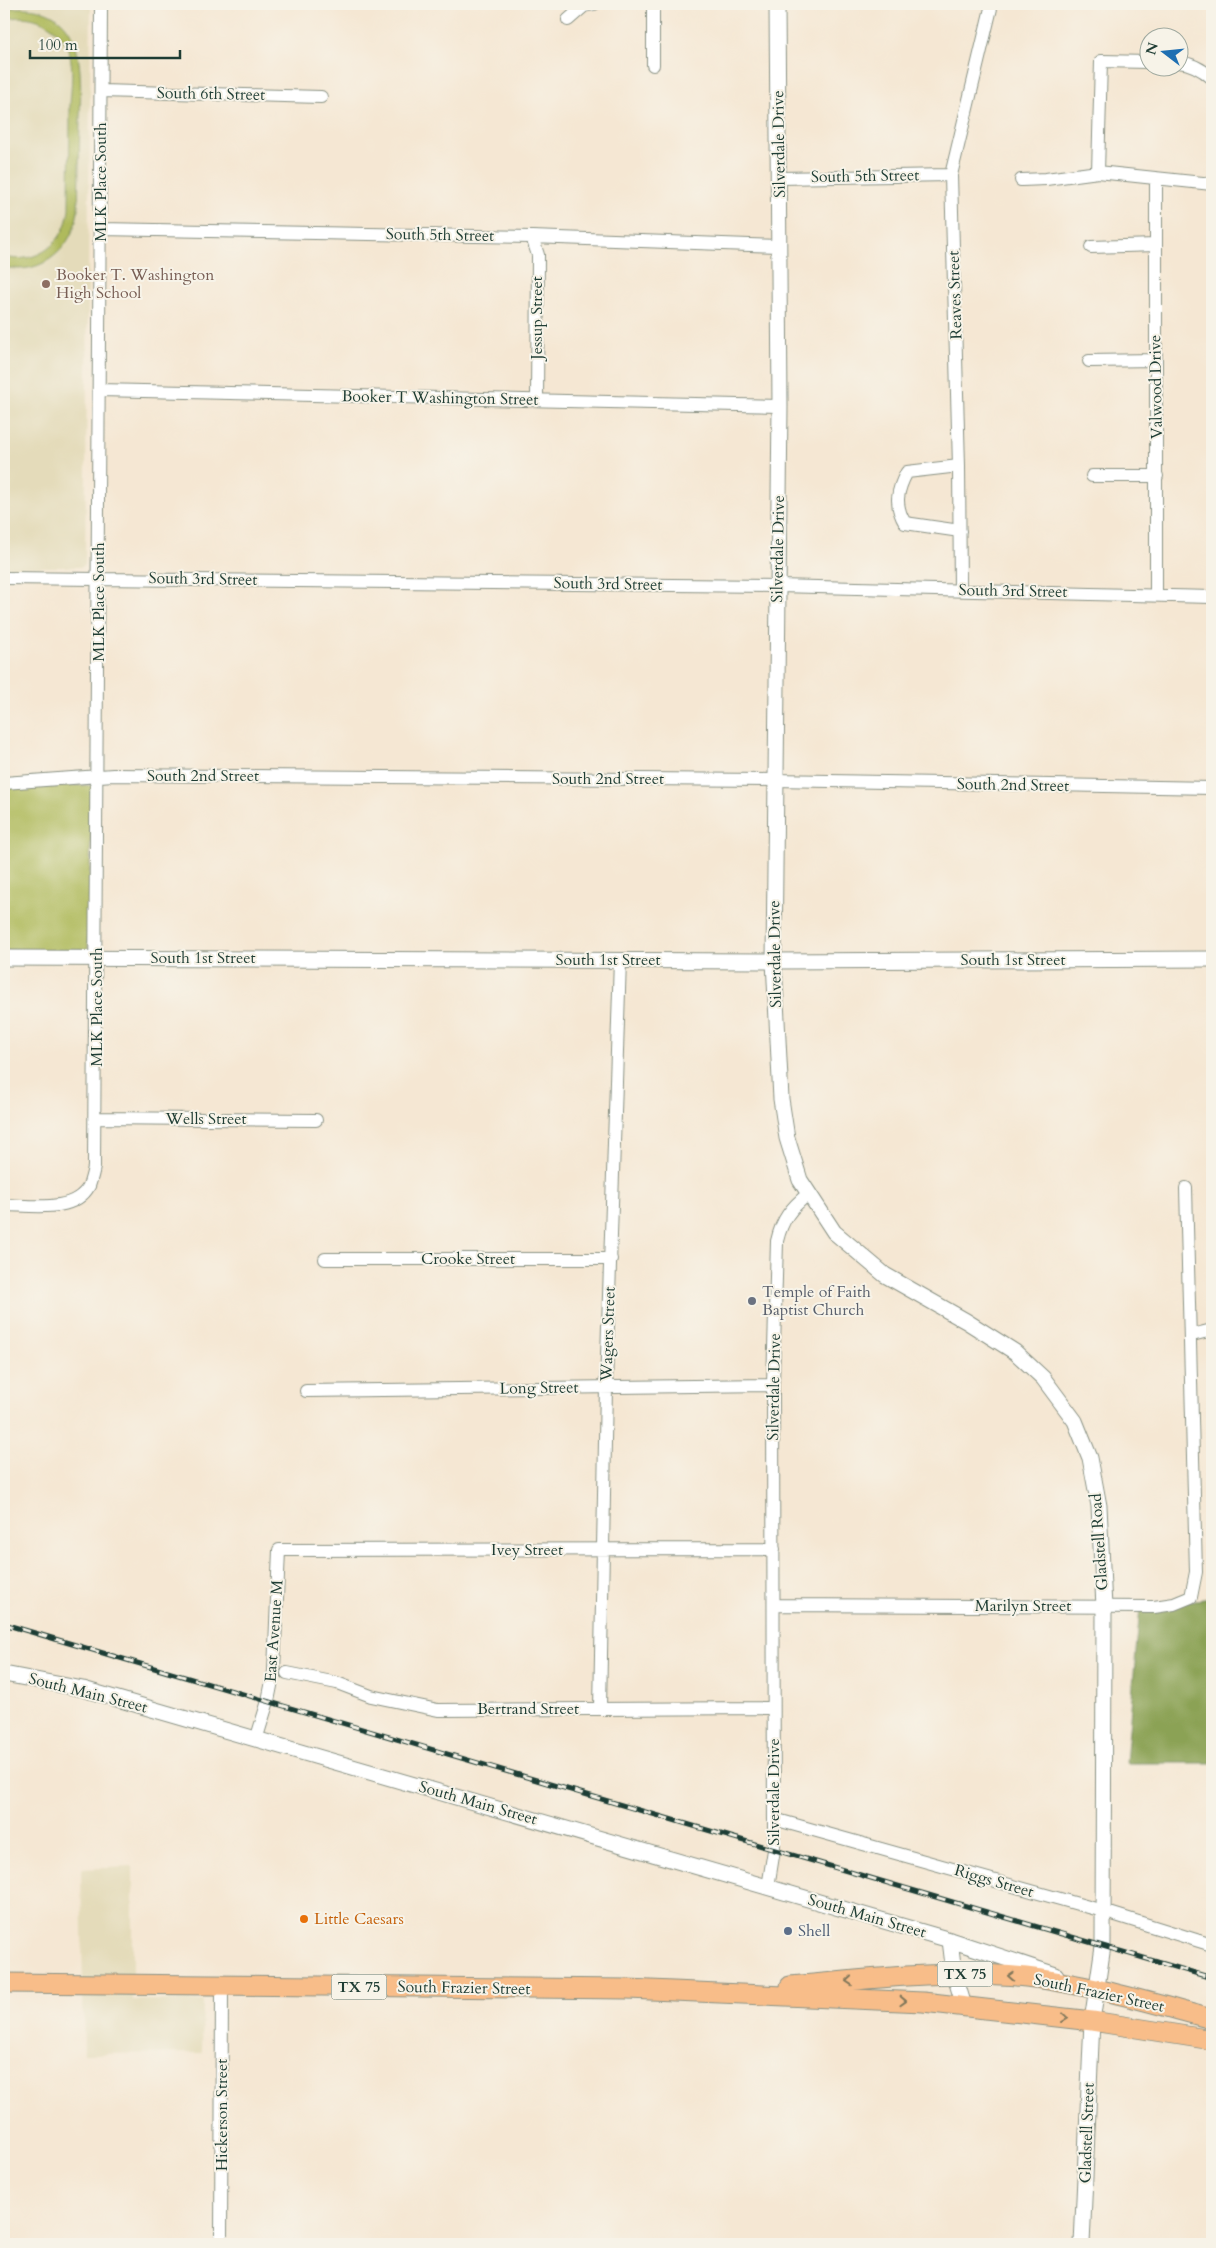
<svg xmlns="http://www.w3.org/2000/svg" width="1216" height="2248" viewBox="0 0 1216 2248" font-family="Cardo,serif">
<rect width="100%" height="100%" fill="#f7f3e8"/>
<filter id="ink" filterUnits="userSpaceOnUse"><feTurbulence type="fractalNoise" baseFrequency=".02" numOctaves="2"/><feDisplacementMap in="SourceGraphic" scale="10" xChannelSelector="R" yChannelSelector="G"/><feConvolveMatrix kernelMatrix="1 2 1 2 8 2 1 2 1" color-interpolation-filters="sRGB"/></filter>
<filter id="wash" filterUnits="userSpaceOnUse"><feTurbulence type="fractalNoise" baseFrequency=".0096" numOctaves="4" result="noise"/><feDisplacementMap in="SourceGraphic" scale="20" xChannelSelector="R" yChannelSelector="G"/><feGaussianBlur stdDeviation="1.12" result="paint"/><feColorMatrix in="noise" values="0 0 0 0 0 0 0 0 0 0 0 0 0 0 0 0 0 1.4 0 .05"/><feComposite in="paint" operator="in"/></filter>
<g filter="url(#wash)">
<rect width="100%" height="100%" fill="#f5e7d3"/>
<!-- built -->
<path fill="#e4dbba" d="M4,4H91L85,564L82,567H4Z
M133,1867V2000L203,2001L202,2053L84,2054L81,1869Z"/>
<!-- green -->
<path fill="#afba5c" stroke="#677c48" d="M12,8C88,3 81,70 80,121C79,151 79,180 78,209C75,247 42,277 4,267V257C37,265 66,243 69,209C69,175 70,140 70,105C71,88 74,68 69,52C60,24 30,11 4,20V9Z
M86,785L92,786L88,950L4,951V788Z"/>
<!-- forest -->
<path fill="#8ba254" stroke="#557044" d="M1212,1598V1763H1126L1140,1607Z"/>
</g>
<g filter="url(#ink)">
<g fill="none" stroke-linecap="round" stroke-linejoin="round">
<defs>
<path id="minor" d="M568,20L584,6L594,4
M1178,62C1192,63 1202,69 1212,78
M653,65V4
M101,91L321,97
M1098,172L1101,61L1148,62
M779,178L951,175
M1156,179V594
M1021,180L1046,179L1098,172L1212,184
M101,229L532,237L779,246
M532,237L538,255L537,400
M1091,247L1156,245
M1089,361L1155,360
M100,390L780,406
M959,466L907,472C897,490 894,505 905,523L960,531
M1092,476H1157
M4,578L778,586L1212,597
M960,590L959,466L951,175L992,4
M4,783L113,775L774,780L1212,788
M96,1118L316,1120
M4,1205C30,1205 74,1214 89,1186C91,1180 93,1173 94,1167L101,4
M325,1259H611
M1192,1335L1212,1330
M306,1391L773,1385
M774,1605L1154,1607L1174,1604L1191,1597L1196,1572L1186,1188
M287,1673L337,1683L371,1696L438,1710L773,1708
M600,1709L606,1387L620,960
M256,1740L268,1701L274,1671L279,1550L774,1549
M774,1819L1103,1911L1212,1945
M768,1887L774,1850L773,1385L777,1241C782,1219 791,1208 808,1194
M221,2244L222,1985"/>
<path id="tertiary" d="M777,4L780,406L774,961L781,1099L787,1138L800,1180L834,1232L885,1275L966,1321L1015,1352L1043,1378L1075,1421L1090,1458L1099,1506L1104,1607L1103,1946L1092,2021L1082,2244
M4,958L774,961L1212,959
M4,1674L83,1689L950,1940L954,1973L964,2006
M950,1940L1056,1975"/>
<path id="primary" d="M4,1983L628,1989L923,2002L1092,2021L1212,2040
M790,1986C869,1979 948,1969 1026,1977C1089,1984 1151,2003 1212,2019"/>
</defs>
<!-- minor casing -->
<use href="#minor" stroke="#8a9284" stroke-width="14"/>
<!-- tertiary casing -->
<use href="#tertiary" stroke="#8a9284" stroke-width="17"/>
<!-- primary casing -->
<use href="#primary" stroke="#8a9284" stroke-width="21"/>
<!-- minor -->
<use href="#minor" stroke="#fff" stroke-width="12"/>
<!-- tertiary -->
<use href="#tertiary" stroke="#fff" stroke-width="15"/>
<!-- primary -->
<use href="#primary" stroke="#f8bd89" stroke-width="19"/>
<defs>
<path id="rail" d="M4,1624L1212,1978"/>
</defs>
<!-- rail casing -->
<use href="#rail" stroke="#1f3d34" stroke-width="5"/>
<!-- rail -->
<use href="#rail" stroke="#f7f3e8" stroke-width="3" stroke-dasharray="9" stroke-linecap="butt"/>
</g>
<!-- one-way arrows -->
<defs><path id="oneway-chevron" d="M-2-3.5L2.5 0L-2 3.5" fill="none" stroke-width="1.6" stroke-linecap="round" stroke-linejoin="round" transform="scale(1.25)"/></defs>
<g stroke="#81775a">
<use href="#oneway-chevron" transform="translate(1011 1976) rotate(-177)"/>
<use href="#oneway-chevron" transform="translate(849 1981) rotate(175)"/>
<use href="#oneway-chevron" transform="translate(903 2001) rotate(2)"/>
<use href="#oneway-chevron" transform="translate(1065 2018) rotate(7)"/>
</g>
</g>
<!-- markers -->
<circle fill="#8d6e63" stroke="#f7f3e8" stroke-width="2" cx="46" cy="284" r="5"/>
<circle fill="#6b7280" stroke="#f7f3e8" stroke-width="2" cx="752" cy="1301" r="5"/>
<circle fill="#e8710a" stroke="#f7f3e8" stroke-width="2" cx="304" cy="1919" r="5"/>
<circle fill="#5c6f8a" stroke="#f7f3e8" stroke-width="2" cx="788" cy="1931" r="5"/>
<g text-anchor="middle" dominant-baseline="central" stroke-width="4" stroke-linejoin="round" paint-order="stroke">
<!-- shield labels -->
<g fill="#f7f3e8" stroke="#60746a" stroke-width="1">
<rect x="937.5" y="1961.5" width="55" height="25" rx="4"/>
<rect x="331.5" y="1974.5" width="55" height="25" rx="4"/>
</g>
<g font-size="15" font-weight="bold" fill="#1f3d34">
<text x="965" y="1974">TX 75</text>
<text x="359" y="1987">TX 75</text>
</g>
<!-- street labels -->
<g font-size="16" fill="#1f3d34" stroke="#f7f3e8">
<text transform="translate(211 94) rotate(1)">South 6th Street</text>
<text transform="translate(779 144) rotate(-91)">Silverdale Drive</text>
<text transform="translate(865 176) rotate(-1)">South 5th Street</text>
<text transform="translate(101 182) rotate(-90)">MLK Place South</text>
<text transform="translate(440 235) rotate(1)">South 5th Street</text>
<text transform="translate(955 295) rotate(-92)">Reaves Street</text>
<text transform="translate(537 318) rotate(-90)">Jessup Street</text>
<text transform="translate(1156 387) rotate(-91)">Valwood Drive</text>
<text transform="translate(440 398) rotate(1)">Booker T Washington Street</text>
<text transform="translate(778 549) rotate(-89)">Silverdale Drive</text>
<text transform="translate(203 579) rotate(1)">South 3rd Street</text>
<text transform="translate(608 584) rotate(1)">South 3rd Street</text>
<text transform="translate(1013 591) rotate(1)">South 3rd Street</text>
<text transform="translate(99 602) rotate(-90)">MLK Place South</text>
<text x="203" y="776">South 2nd Street</text>
<text x="608" y="779">South 2nd Street</text>
<text transform="translate(1013 785) rotate(1)">South 2nd Street</text>
<text transform="translate(775 954) rotate(-91)">Silverdale Drive</text>
<text x="203" y="958">South 1st Street</text>
<text x="608" y="960">South 1st Street</text>
<text x="1013" y="960">South 1st Street</text>
<text transform="translate(97 1007) rotate(-90)">MLK Place South</text>
<text x="206" y="1119">Wells Street</text>
<text x="468" y="1259">Crooke Street</text>
<text transform="translate(608 1334) rotate(-88)">Wagers Street</text>
<text transform="translate(774 1387) rotate(-89)">Silverdale Drive</text>
<text transform="translate(539 1388) rotate(-1)">Long Street</text>
<text transform="translate(1099 1542) rotate(-94)">Gladstell Road</text>
<text x="527" y="1550">Ivey Street</text>
<text x="1023" y="1606">Marilyn Street</text>
<text transform="translate(274 1631) rotate(-86)">East Avenue M</text>
<text transform="translate(88 1693) rotate(14)">South Main Street</text>
<text x="528" y="1709">Bertrand Street</text>
<text transform="translate(774 1792) rotate(-90)">Silverdale Drive</text>
<text transform="translate(478 1803) rotate(16)">South Main Street</text>
<text transform="translate(994 1881) rotate(16)">Riggs Street</text>
<text transform="translate(867 1916) rotate(16)">South Main Street</text>
<text transform="translate(464 1988) rotate(1)">South Frazier Street</text>
<text transform="translate(1099 1993) rotate(12)">South Frazier Street</text>
<text transform="translate(222 2115) rotate(-90)">Hickerson Street</text>
<text transform="translate(1087 2133) rotate(-88)">Gladstell Street</text>
</g>
<!-- education labels -->
<g font-size="16" fill="#785e54" stroke="#f7f3e8" text-anchor="start">
<text x="56" y="275">Booker T. Washington<tspan x="56" dy="18">High School</tspan></text>
</g>
<!-- worship labels -->
<g font-size="16" fill="#5b616d" stroke="#f7f3e8" text-anchor="start">
<text x="762" y="1292">Temple of Faith<tspan x="762" dy="18">Baptist Church</tspan></text>
</g>
<!-- food labels -->
<g font-size="16" fill="#c56008" stroke="#f7f3e8" text-anchor="start">
<text x="314" y="1919">Little Caesars</text>
</g>
<!-- service labels -->
<g font-size="16" fill="#4e5e75" stroke="#f7f3e8" text-anchor="start">
<text x="798" y="1931">Shell</text>
</g>
</g>
<!-- margin -->
<rect width="1216" height="2248" fill="none" stroke="#f7f3e8" stroke-width="20"/>
<!-- north arrow -->
<g transform="translate(1164 52) rotate(286)"><circle r="24" fill="#f7f3e8" stroke="#a1aaa0"/>
<path d="M0-4L9 19L0 12L-9 19Z" fill="#1f6fb2"/>
<text y="-8" font-size="14" font-weight="bold" text-anchor="middle" fill="#1f3d34">N</text>
</g>
<!-- scale -->
<path d="M30 50v8h150v-8" fill="none" stroke="#1f3d34" stroke-width="2.5"/>
<text x="38" y="50" font-size="15" fill="#1f3d34" stroke="#f7f3e8" stroke-width="4" paint-order="stroke">100 m</text>
</svg>
